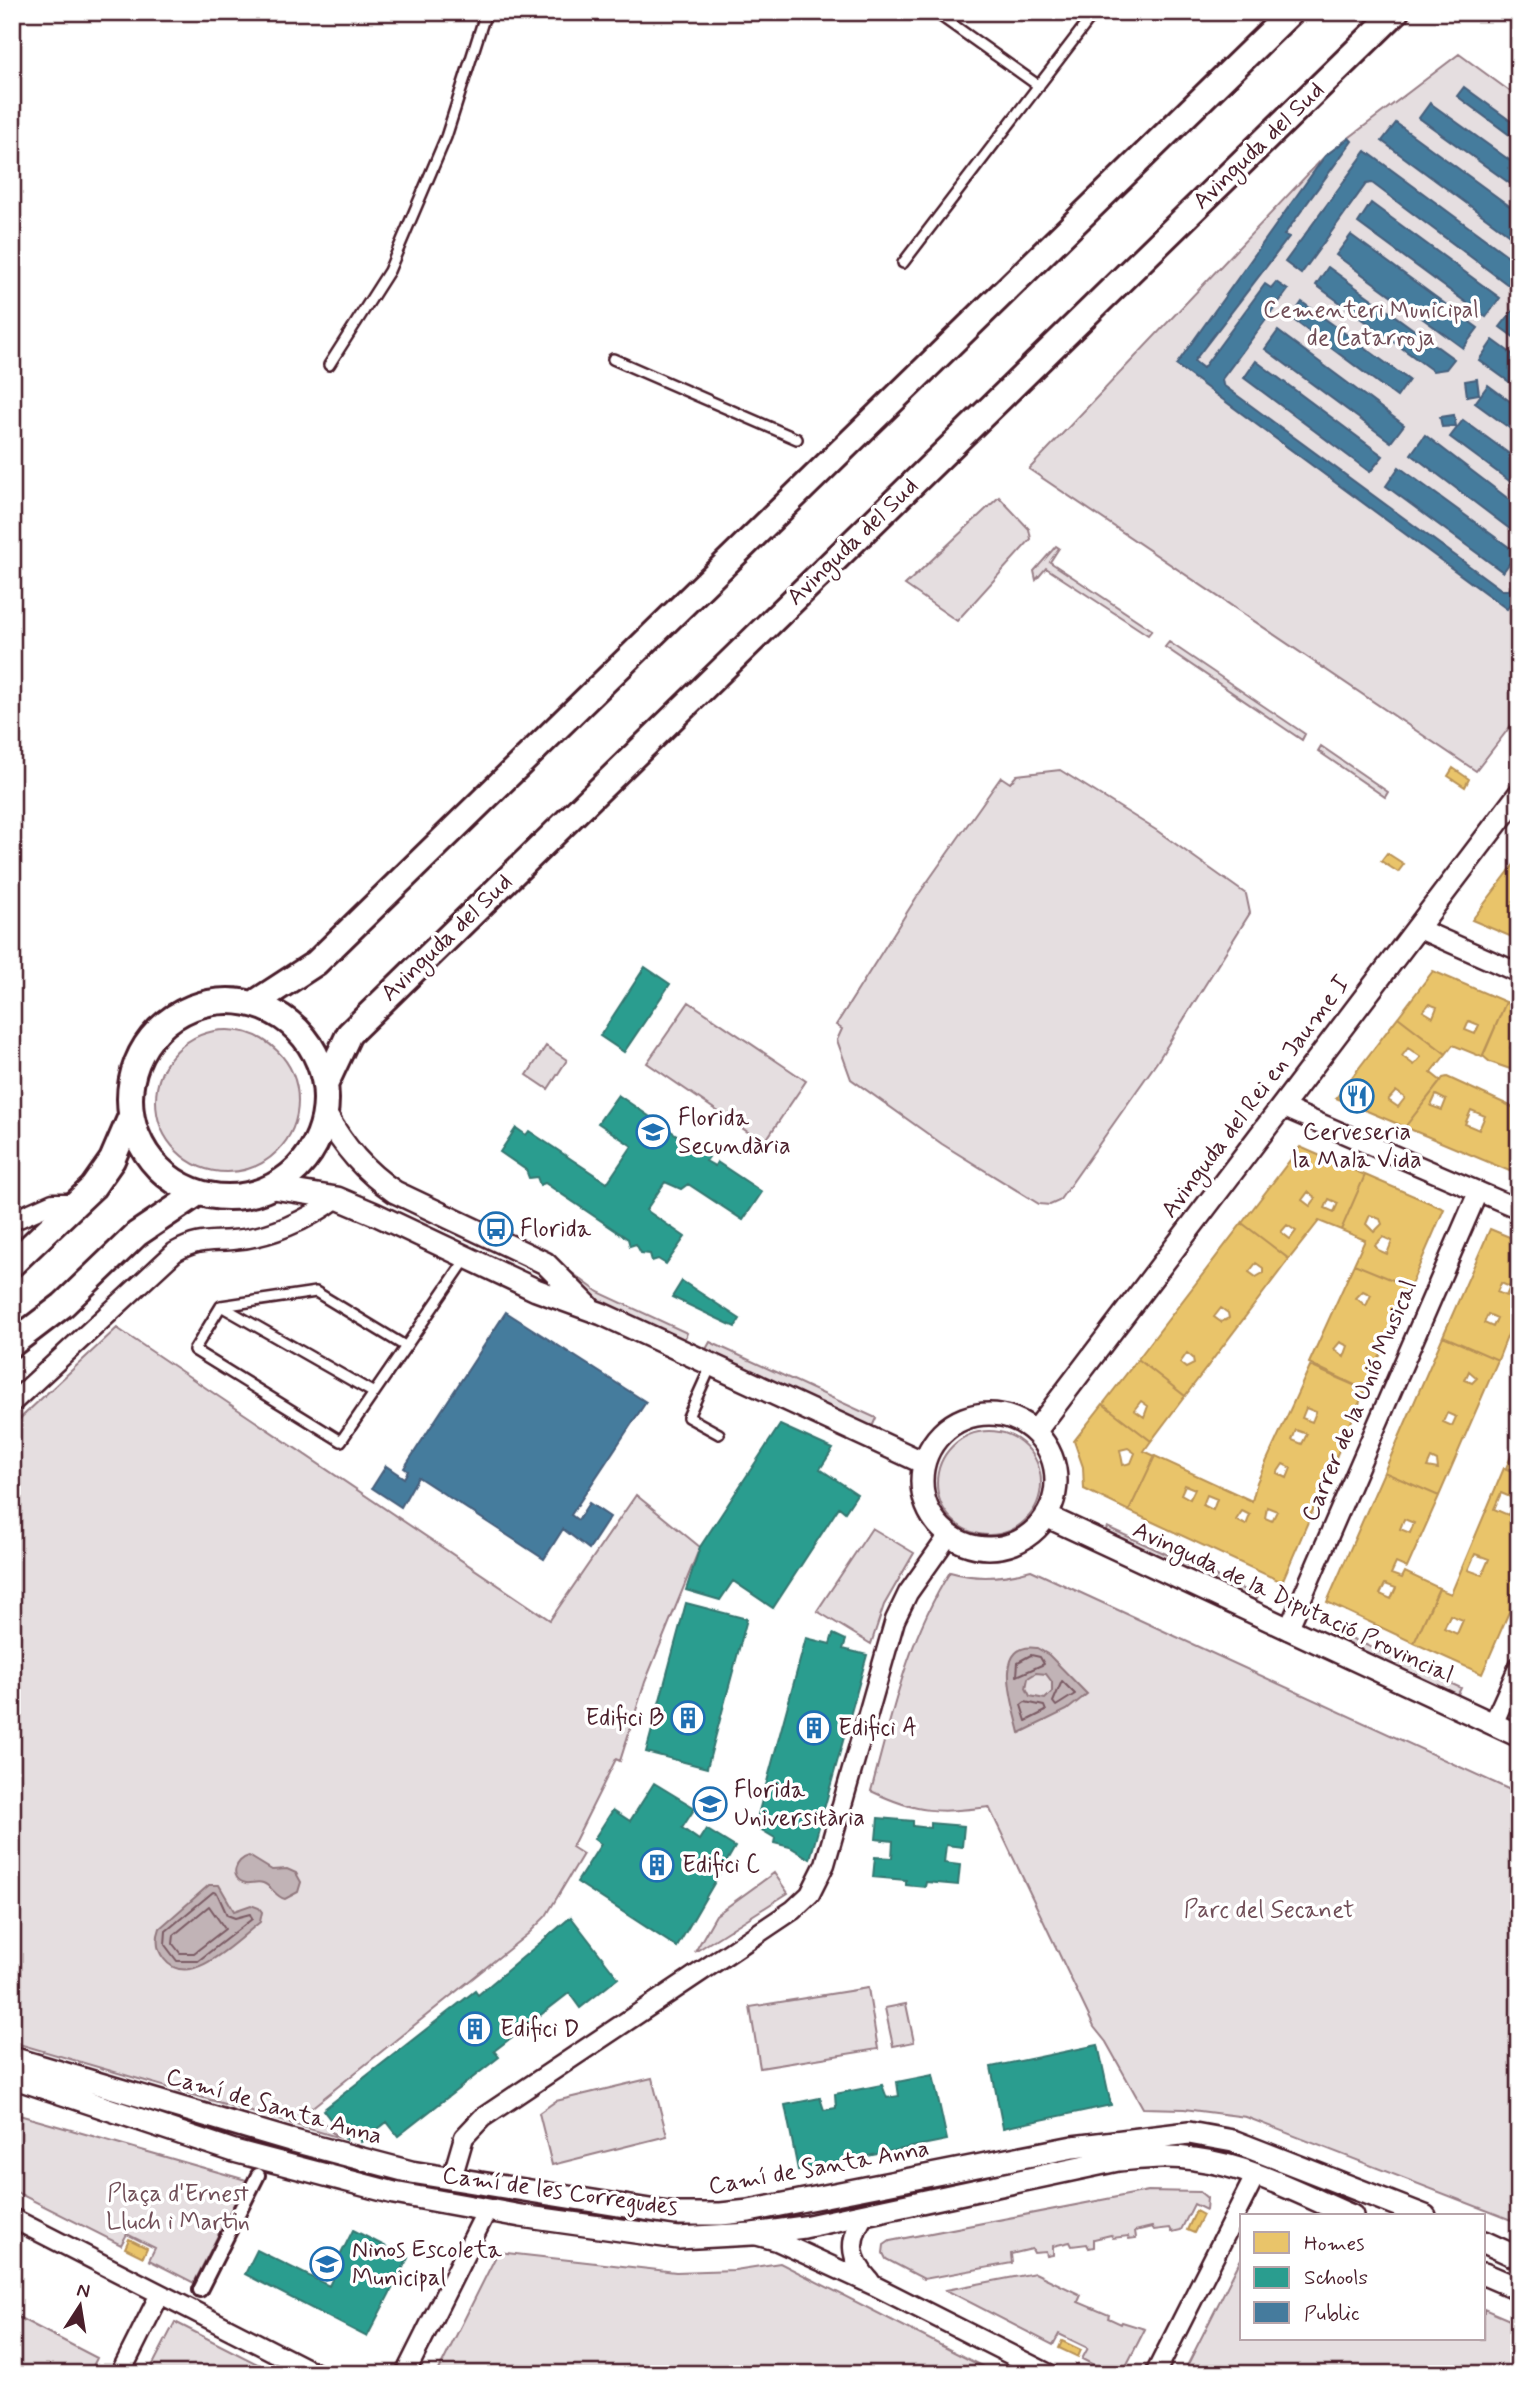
<svg xmlns="http://www.w3.org/2000/svg" width="1531" height="2386" viewBox="0 0 1531 2386" font-family="Mynerve,sans-serif">
<rect width="100%" height="100%" fill="#fff"/>
<filter id="ink" filterUnits="userSpaceOnUse"><feTurbulence type="fractalNoise" baseFrequency=".0143" numOctaves="2"/><feDisplacementMap in="SourceGraphic" scale="14" xChannelSelector="R" yChannelSelector="G"/><feConvolveMatrix kernelMatrix="1 2 1 2 8 2 1 2 1" color-interpolation-filters="sRGB"/></filter>
<g filter="url(#ink)">
<!-- green -->
<path fill="#e5dee0" stroke="#987e86" stroke-width="2" d="M1459,54L1519,98V715L1476,771L1029,469L1325,156Z
M999,497L1029,529L1031,539L957,621L905,585Z
M1056,546L1059,548L1050,562L1152,630L1148,635L1046,568L1036,580L1034,571Z
M1169,642L1305,734L1302,740L1165,647Z
M1321,746L1388,792L1385,797L1318,751Z
M1060,770L1156,830L1246,894L1250,913L1157,1062L1059,1201L1050,1205L1039,1204L942,1144L851,1079L837,1040L842,1029L836,1025L916,898L1001,777L1010,783L1017,775Z
M689,1002L806,1081L764,1143L647,1063Z
M156 1101a71 71 0 1 1 142 0a71 71 0 1 1-142 0Z
M546,1046L567,1060L548,1089L527,1075Z
M552,1258L598,1292L687,1333L684,1341L591,1297Z
M117,1328L550,1620L636,1495L700,1547L645,1682L620,1761L616,1759L572,1847L583,1854L546,1916L529,1933L310,2109L337,2137L12,2042V1426Z
M710,1342L876,1418L872,1427L705,1351Z
M937 1483a52 52 0 1 1 104 0a52 52 0 1 1-104 0Z
M1107,1527L1258,1596L1255,1603L1104,1535Z
M872,1528L914,1553L884,1605L871,1644L817,1611Z
M1031,1570L1519,1794V2223L1246,2117L1184,2109L1143,2108L1106,2042L1094,2027L989,1807C937,1813 919,1814 871,1791C892,1714 907,1640 950,1572C978,1580 1004,1578 1031,1570Z
M1333,1630L1461,1688L1457,1696L1330,1638Z
M774,1873L788,1893L695,1952L716,1915Z
M868,1988L878,2049L760,2068L750,2007Z
M906,2004L914,2042L893,2046L885,2008Z
M652,2078L667,2136L552,2165L539,2113L556,2101Z
M12,2113L246,2180L194,2283L149,2260L155,2248L127,2234L121,2245L12,2190Z
M1148,2191L1200,2192L1207,2198L1206,2210L1194,2204L1181,2230L1172,2232L1170,2228L1154,2230L1152,2227L1135,2231L1136,2238L1129,2239L1128,2236L1113,2238L1111,2235L1094,2239V2247L1089,2248L1087,2244L1072,2246L1070,2242L1053,2246V2255L1047,2256L1046,2252L1034,2253L1032,2249L1011,2254L1012,2263L924,2279L886,2259L883,2253L884,2245L890,2241Z
M498,2252L676,2272L735,2270L780,2263L997,2374H437Z
M1242,2257V2339H1484V2309L1519,2324V2374H1183Z
M1035,2273L1081,2295L1078,2302L1109,2315L1108,2318L1121,2324L1122,2322L1145,2329L1122,2374H1111L1082,2359L1088,2348L1059,2334L1053,2345L946,2290Z
M12,2314L97,2358L89,2374H12Z
M175,2322L277,2374H148Z"/>
<!-- water -->
<path fill="#c1b3b6" stroke="#91787e" stroke-width="2" fill-rule="evenodd" d="M1037,1648L1049,1655L1087,1694L1067,1710L1020,1733C1015,1710 990,1641 1037,1648ZM1036,1673L1046,1674L1052,1682V1692L1045,1699L1030,1696L1026,1688L1028,1678Z
M249,1856L272,1870L287,1869L296,1873L301,1882L298,1892L285,1899C275,1897 272,1886 263,1883C257,1881 251,1884 246,1883C228,1879 235,1859 249,1856Z
M209,1885H219L234,1911L251,1905L259,1908L262,1912L260,1922C238,1939 189,1992 164,1959C156,1949 156,1939 160,1928Z"/>
<!-- homes -->
<path fill="#e9c46a" stroke="#b99257" stroke-width="2" fill-rule="evenodd" d="M1453,768L1469,779L1465,787L1448,776Z
M1387,853L1404,864L1398,872L1381,861Z
M1519,858V940L1472,920Z
M1433,971L1506,1002L1482,1057L1453,1045L1446,1054L1398,1017ZM1429,1004L1437,1007L1433,1017L1423,1011ZM1469,1021L1479,1025L1475,1034L1465,1030Z
M1506,1002L1519,1007V1042L1513,1040L1510,1048L1519,1055V1072L1490,1062L1483,1056Z
M1398,1017L1446,1054L1431,1073L1441,1081L1405,1127L1336,1098ZM1408,1048L1421,1057L1414,1065L1402,1056ZM1396,1091L1405,1098L1398,1107L1388,1100Z
M1447,1077L1519,1110V1175L1405,1127L1443,1078ZM1436,1095L1446,1100L1442,1110L1431,1106ZM1471,1110L1485,1116L1479,1130L1465,1124Z
M1300,1147L1365,1175L1341,1230L1319,1221L1289,1259L1242,1223ZM1308,1192L1316,1198L1310,1206L1302,1200ZM1329,1199L1338,1203L1334,1212L1325,1208ZM1287,1225L1296,1231L1290,1239L1281,1232Z
M1365,1175L1444,1209L1410,1287L1354,1264L1365,1240L1341,1230ZM1370,1215L1380,1219L1382,1224L1374,1232L1366,1224ZM1383,1237L1392,1241L1387,1254L1378,1250L1375,1245Z
M1242,1223L1289,1259L1185,1396L1138,1359ZM1256,1263L1263,1268V1273L1256,1277L1249,1272ZM1221,1308L1228,1313L1229,1318L1221,1322L1214,1317ZM1187,1353L1193,1358L1194,1364L1186,1368L1180,1363Z
M1490,1229L1519,1241V1306L1498,1360L1443,1336ZM1501,1283L1510,1287L1506,1296L1497,1292ZM1488,1314L1497,1318L1493,1327L1484,1323Z
M1354,1264L1410,1287L1365,1390L1309,1363ZM1363,1291L1371,1295L1366,1306L1356,1298ZM1340,1342L1348,1346L1344,1357L1334,1349Z
M1443,1336L1498,1360L1439,1496L1384,1472ZM1469,1371L1477,1378L1472,1383L1465,1380ZM1447,1413L1456,1417L1452,1426L1443,1422ZM1431,1458L1437,1461L1438,1469L1427,1467Z
M1138,1359L1185,1396L1151,1441L1103,1404ZM1141,1401L1148,1406L1144,1417L1134,1410Z
M1310,1366L1365,1390L1282,1582L1129,1511L1155,1456L1252,1501L1257,1482ZM1306,1408L1316,1412L1312,1422L1302,1418ZM1296,1430L1307,1434L1302,1444L1292,1440ZM1283,1464L1291,1468L1287,1478L1277,1473ZM1185,1485L1195,1489L1190,1499L1181,1494ZM1207,1495L1217,1499L1213,1510L1203,1505ZM1267,1507L1277,1511L1272,1521L1265,1518ZM1242,1511L1250,1515L1246,1525L1236,1520Z
M1103,1404L1151,1441L1144,1451L1155,1456L1129,1511L1084,1489L1083,1467L1074,1441ZM1128,1448L1135,1453L1131,1463L1123,1465L1120,1450Z
M1519,1438V1474L1506,1468Z
M1504,1468L1519,1474V1589L1482,1674L1414,1643L1439,1589L1451,1594ZM1501,1493L1515,1499L1508,1515L1494,1509ZM1475,1554L1489,1559L1482,1575L1468,1570ZM1450,1615L1463,1620L1457,1634L1444,1628Z
M1384,1472L1439,1496L1407,1568L1396,1563L1391,1574L1402,1578L1405,1572L1439,1588L1414,1643L1327,1602ZM1404,1519L1414,1523L1410,1533L1400,1529ZM1385,1584L1396,1588L1391,1599L1380,1594Z
M1196,2211L1203,2215L1194,2233L1187,2230Z
M129,2239L147,2248L143,2257L125,2248Z
M1062,2341L1081,2350L1078,2357L1059,2348Z"/>
<!-- schools -->
<path fill="#2a9d8f" stroke="#347771" stroke-width="2" d="M645,967L670,984L624,1052L600,1036Z
M618,1095L709,1157L706,1161L715,1166L717,1162L762,1192L743,1220L688,1184L681,1189L665,1182L646,1210L685,1237L666,1264L658,1259L652,1261L650,1254L641,1253L636,1244L630,1246L628,1239L545,1183L540,1185L537,1177L529,1178L526,1170L500,1152L516,1128L526,1135L529,1131L607,1183L632,1146L598,1123Z
M682,1281L740,1319L735,1327L672,1297Z
M780,1425L833,1449L820,1469L857,1494L845,1512L839,1507L773,1608L733,1581L720,1600L686,1590L700,1547Z
M686,1603L747,1619L707,1768L646,1752Z
M833,1634L846,1640L843,1649L867,1655L810,1859L790,1847L774,1843L775,1838L755,1826L806,1638L830,1644Z
M654,1783L695,1808L682,1828L699,1840L706,1829L735,1847L677,1947L577,1882L601,1844L594,1839L613,1810L630,1821Z
M878,1818L913,1821V1826L930,1828V1823L964,1826L962,1847L946,1845L944,1863L960,1865L958,1885L926,1882L925,1887L906,1885V1880L873,1877L875,1857L892,1858L893,1841L876,1839Z
M571,1917L618,1978L580,2008L569,1993L494,2051L499,2057L398,2136L387,2122L361,2142L354,2133L346,2140L323,2110L475,1991L478,1995Z
M1098,2045L1111,2105L1003,2128L991,2067Z
M933,2075L947,2140L798,2170L785,2105L820,2098L824,2110L836,2108L835,2094L882,2085L887,2098L899,2096L897,2082Z
M353,2230L408,2258L367,2337L245,2274L257,2250L329,2286L335,2273L332,2272Z"/>
<!-- public -->
<path fill="#457b9d" stroke="#465f7b" stroke-width="2" d="M1464,87L1519,127V142L1457,96Z
M1430,103L1519,167V190L1419,118Z
M1396,123L1519,213V242L1382,141Z
M1349,138L1352,141L1284,235L1289,237L1194,361L1203,368L1265,284L1271,288L1276,282L1288,290L1222,379L1223,385L1502,590H1509L1519,576V593L1507,609L1176,365L1325,156Z
M1366,151L1519,264V276L1511,287L1372,183L1366,184L1301,274L1285,262Z
M1371,203L1500,298L1486,317L1358,223Z
M1351,235L1478,328L1463,348L1336,255Z
M1328,267L1454,359L1446,369L1433,371L1316,285Z
M1302,302L1409,380L1397,397L1291,318Z
M1514,309L1519,312V341L1500,327Z
M1278,331L1404,425L1391,442L1265,349Z
M1493,340L1519,359V389L1479,360Z
M1256,361L1383,456L1370,472L1244,378Z
M1477,379L1479,394L1467,396L1465,381Z
M1488,385L1519,408V435L1475,403Z
M1454,415L1456,426L1442,427L1440,417Z
M1463,420L1519,461V488L1450,437Z
M1425,435L1519,507V536L1411,454Z
M1399,467L1517,553L1503,572L1386,486Z
M506,1312L646,1402L571,1515L578,1520L589,1503L610,1517L589,1549L563,1529L544,1559L418,1477L401,1507L372,1488L386,1466L404,1478L408,1471L404,1468Z"/>
<g fill="none" stroke-linecap="round" stroke-linejoin="round">
<!-- shore -->
<path stroke="#7a5a63" stroke-width="2" d="M1031,1655L1040,1657L1044,1664L1017,1676L1018,1662Z
M1062,1681L1075,1694L1056,1706L1053,1702Z
M1025,1702L1044,1706L1046,1711L1026,1721L1021,1705Z
M213,1892L217,1893L227,1915L235,1918L250,1914L252,1919L198,1961H177L165,1945L166,1931Z
M209,1906L225,1929L194,1953H180L173,1944L174,1935Z"/>
<defs>
<path id="service" d="M935,12L1039,86
M903,263L1095,12
M613,359L797,439
M329,365L389,271L446,137L486,12
M221,1306L316,1292L405,1346
M711,1366L688,1417L719,1434
M374,1393L221,1306L194,1350L341,1441L466,1259"/>
<path id="pedestrian" d="M200,2290L258,2175"/>
<path id="minor" d="M1417,928L1519,973
M1282,1107L1519,1209
M12,1221L53,1203H77
M12,1403L175,1252C199,1239 207,1242 232,1240C269,1238 308,1220 337,1198
M1288,1630L1478,1192
M1493,1724L1519,1666
M452,2178L464,2137L482,2118L793,1910L810,1894L825,1864L895,1620L908,1593L949,1535
M866,2213C848,2239 848,2257 870,2281
M12,2218L317,2374
M755,2235L777,2241L875,2286L1049,2374
M120,2374L160,2294
M405,2374L487,2210
M1155,2374L1256,2174"/>
<path id="tertiary" d="M326,1115C344,1147 364,1171 395,1192L545,1263L588,1306
M273,1188L337,1198L375,1214L536,1290L602,1314L924,1463
M922 1481a67 67 0 1 1 134 0a67 67 0 1 1-134 0Z
M1035,1432L1519,794
M1046,1516L1519,1736
M12,2058L290,2140L411,2172L675,2214H721L749,2211L1073,2147L1189,2133L1233,2141L1425,2216
M12,2077L234,2151L394,2193L521,2216L678,2238L752,2234L804,2227L1118,2160C1144,2158 1169,2155 1194,2159C1250,2166 1301,2194 1352,2216
M1484,2242L1519,2258
M1484,2274L1519,2289"/>
<path id="secondary" d="M130 1099a98 98 0 1 1 196 0a98 98 0 1 1-196 0Z
M253,1004L316,963L1291,12
M326,1083L349,1034L1396,12
M12,1264L93,1187L112,1160L131,1116
M12,1344L63,1305L137,1234L198,1193"/>
</defs>
<!-- service casing -->
<use href="#service" stroke="#4a1f2b" stroke-width="14"/>
<!-- pedestrian casing -->
<use href="#pedestrian" stroke="#4a1f2b" stroke-width="18"/>
<!-- minor casing -->
<use href="#minor" stroke="#4a1f2b" stroke-width="23"/>
<!-- tertiary casing -->
<use href="#tertiary" stroke="#4a1f2b" stroke-width="26"/>
<!-- secondary casing -->
<use href="#secondary" stroke="#4a1f2b" stroke-width="30"/>
<!-- service -->
<use href="#service" stroke="#fff" stroke-width="9"/>
<!-- pedestrian -->
<use href="#pedestrian" stroke="#fff" stroke-width="12"/>
<!-- minor -->
<use href="#minor" stroke="#fff" stroke-width="18"/>
<!-- tertiary -->
<use href="#tertiary" stroke="#fff" stroke-width="21"/>
<!-- secondary -->
<use href="#secondary" stroke="#fff" stroke-width="24"/>
</g>
</g>
<!-- icons -->
<defs>
<symbol id="restaurant-ring" viewBox="-11 -11 22 22"><circle r="9.5" fill="#fff" stroke="#1f6fb2" stroke-width="1.5"/><path d="M-5-6h1v4h1v-4h1v4h1v-4h1v5L-1.5 .5V6h-2V.5L-5-1ZM5-6V6H3V1.5H1.5Q1.5-4 5-6Z" fill="#1f6fb2"/></symbol>
<symbol id="school-ring" viewBox="-11 -11 22 22"><circle r="9.5" fill="#fff" stroke="#1f6fb2" stroke-width="1.5"/><path d="M0-5L7-2L0 1L-7-2ZM-4 1L0 2.5L4 1V4Q0 6-4 4Z" fill="#1f6fb2"/></symbol>
<symbol id="bus-ring" viewBox="-11 -11 22 22"><circle r="9.5" fill="#fff" stroke="#1f6fb2" stroke-width="1.5"/><path d="M-5-6H5V4H4V6H2V4H-2V6H-4V4H-5ZM-3.5-4V0h7V-4ZM-3.5 1.2v1.5H-2V1.2ZM2 1.2v1.5H3.5V1.2Z" fill="#1f6fb2"/></symbol>
<symbol id="building-ring" viewBox="-11 -11 22 22"><circle r="9.5" fill="#fff" stroke="#1f6fb2" stroke-width="1.5"/><path d="M-4-6H4V6H1V3H-1V6H-4ZM-2.5-4.3h1.7v1.8h-1.7ZM.8-4.3h1.7v1.8H.8ZM-2.5-1h1.7V.8h-1.7ZM.8-1h1.7V.8H.8Z" fill="#1f6fb2"/></symbol>
<symbol id="university-ring" viewBox="-11 -11 22 22"><circle r="9.5" fill="#fff" stroke="#1f6fb2" stroke-width="1.5"/><path d="M0-5L7-2L0 1L-7-2ZM-4 1L0 2.5L4 1V4Q0 6-4 4Z" fill="#1f6fb2"/></symbol>
</defs>
<g fill-rule="evenodd">
<use href="#restaurant-ring" x="1338" y="1077" width="38" height="38"/>
<use href="#school-ring" x="634" y="1113" width="38" height="38"/>
<use href="#bus-ring" x="477" y="1210" width="38" height="38"/>
<use href="#building-ring" x="669" y="1699" width="38" height="38"/>
<use href="#building-ring" x="795" y="1709" width="38" height="38"/>
<use href="#university-ring" x="691" y="1785" width="38" height="38"/>
<use href="#building-ring" x="638" y="1846" width="38" height="38"/>
<use href="#building-ring" x="456" y="2010" width="38" height="38"/>
<use href="#school-ring" x="308" y="2245" width="38" height="38"/>
</g>
<g text-anchor="middle" dominant-baseline="central" stroke-width="7" stroke-linejoin="round" paint-order="stroke">
<!-- street labels -->
<g font-size="24" fill="#4a1f2b" stroke="#fff">
<text transform="translate(1259 146) rotate(-44)">Avinguda del Sud</text>
<text transform="translate(853 542) rotate(-44)">Avinguda del Sud</text>
<text transform="translate(447 938) rotate(-44)">Avinguda del Sud</text>
<text transform="translate(1256 1097) rotate(-53)">Avinguda del Rei en Jaume I</text>
<text transform="translate(1360 1401) rotate(-67)">Carrer de la Unió Musical</text>
<text transform="translate(1293 1603) rotate(25)">Avinguda de la Diputació Provincial</text>
<text transform="translate(274 2107) rotate(16)">Camí de Santa Anna</text>
<text transform="translate(819 2168) rotate(-10)">Camí de Santa Anna</text>
<text transform="translate(560 2192) rotate(8)">Camí de les Corregudes</text>
</g>
<!-- park labels -->
<g font-size="24" fill="#714f58" stroke="#fff">
<text x="1371" y="310">Cementeri Municipal<tspan x="1371" dy="28">de Catarroja</tspan></text>
<text x="1269" y="1910">Parc del Secanet</text>
<text x="178" y="2194">Plaça d'Ernest<tspan x="178" dy="28">Lluch i Martin</tspan></text>
</g>
<!-- poi labels -->
<g font-size="24" fill="#4a1f2b" stroke="#fff" text-anchor="start">
<text x="678" y="1118">Florida<tspan x="678" dy="28">Secundària</tspan></text>
<text x="1357" y="1132" text-anchor="middle">Cerveseria<tspan x="1357" dy="28">la Mala Vida</tspan></text>
<text x="520" y="1229">Florida</text>
<text x="664" y="1718" text-anchor="end">Edifici B</text>
<text x="838" y="1728">Edifici A</text>
<text x="734" y="1790">Florida<tspan x="734" dy="28">Universitària</tspan></text>
<text x="682" y="1865">Edifici C</text>
<text x="500" y="2029">Edifici D</text>
<text x="352" y="2250">Ninos Escoleta<tspan x="352" dy="28">Municipal</tspan></text>
</g>
</g>
<!-- margin -->
<rect width="1531" height="2386" fill="none" stroke="#fff" stroke-width="42"/>
<rect x="21" y="21" width="1489" height="2344" fill="none" stroke="#4a1f2b" stroke-width="2.5" filter="url(#ink)"/>
<!-- legend -->
<rect x="1240" y="2214" width="245" height="126" fill="#ffffff" stroke="#b7a5aa" stroke-width="2"/>
<rect x="1254" y="2232" width="35" height="21" fill="#e9c46a" stroke="#b7a5aa" stroke-width="2"/>
<text x="1304" y="2250" font-size="21" fill="#4a1f2b">Homes</text>
<rect x="1254" y="2267" width="35" height="21" fill="#2a9d8f" stroke="#b7a5aa" stroke-width="2"/>
<text x="1304" y="2284" font-size="21" fill="#4a1f2b">Schools</text>
<rect x="1254" y="2302" width="35" height="21" fill="#457b9d" stroke="#b7a5aa" stroke-width="2"/>
<text x="1304" y="2320" font-size="21" fill="#4a1f2b">Public</text>
<!-- north arrow -->
<g transform="translate(80 2306) rotate(12)" stroke="#ffffff" stroke-width="5" paint-order="stroke">
<path d="M0-5L12 26L0 18L-12 26Z" fill="#4a1f2b"/>
<text y="-10" font-size="19" font-weight="bold" text-anchor="middle" fill="#4a1f2b">N</text>
</g>
</svg>
